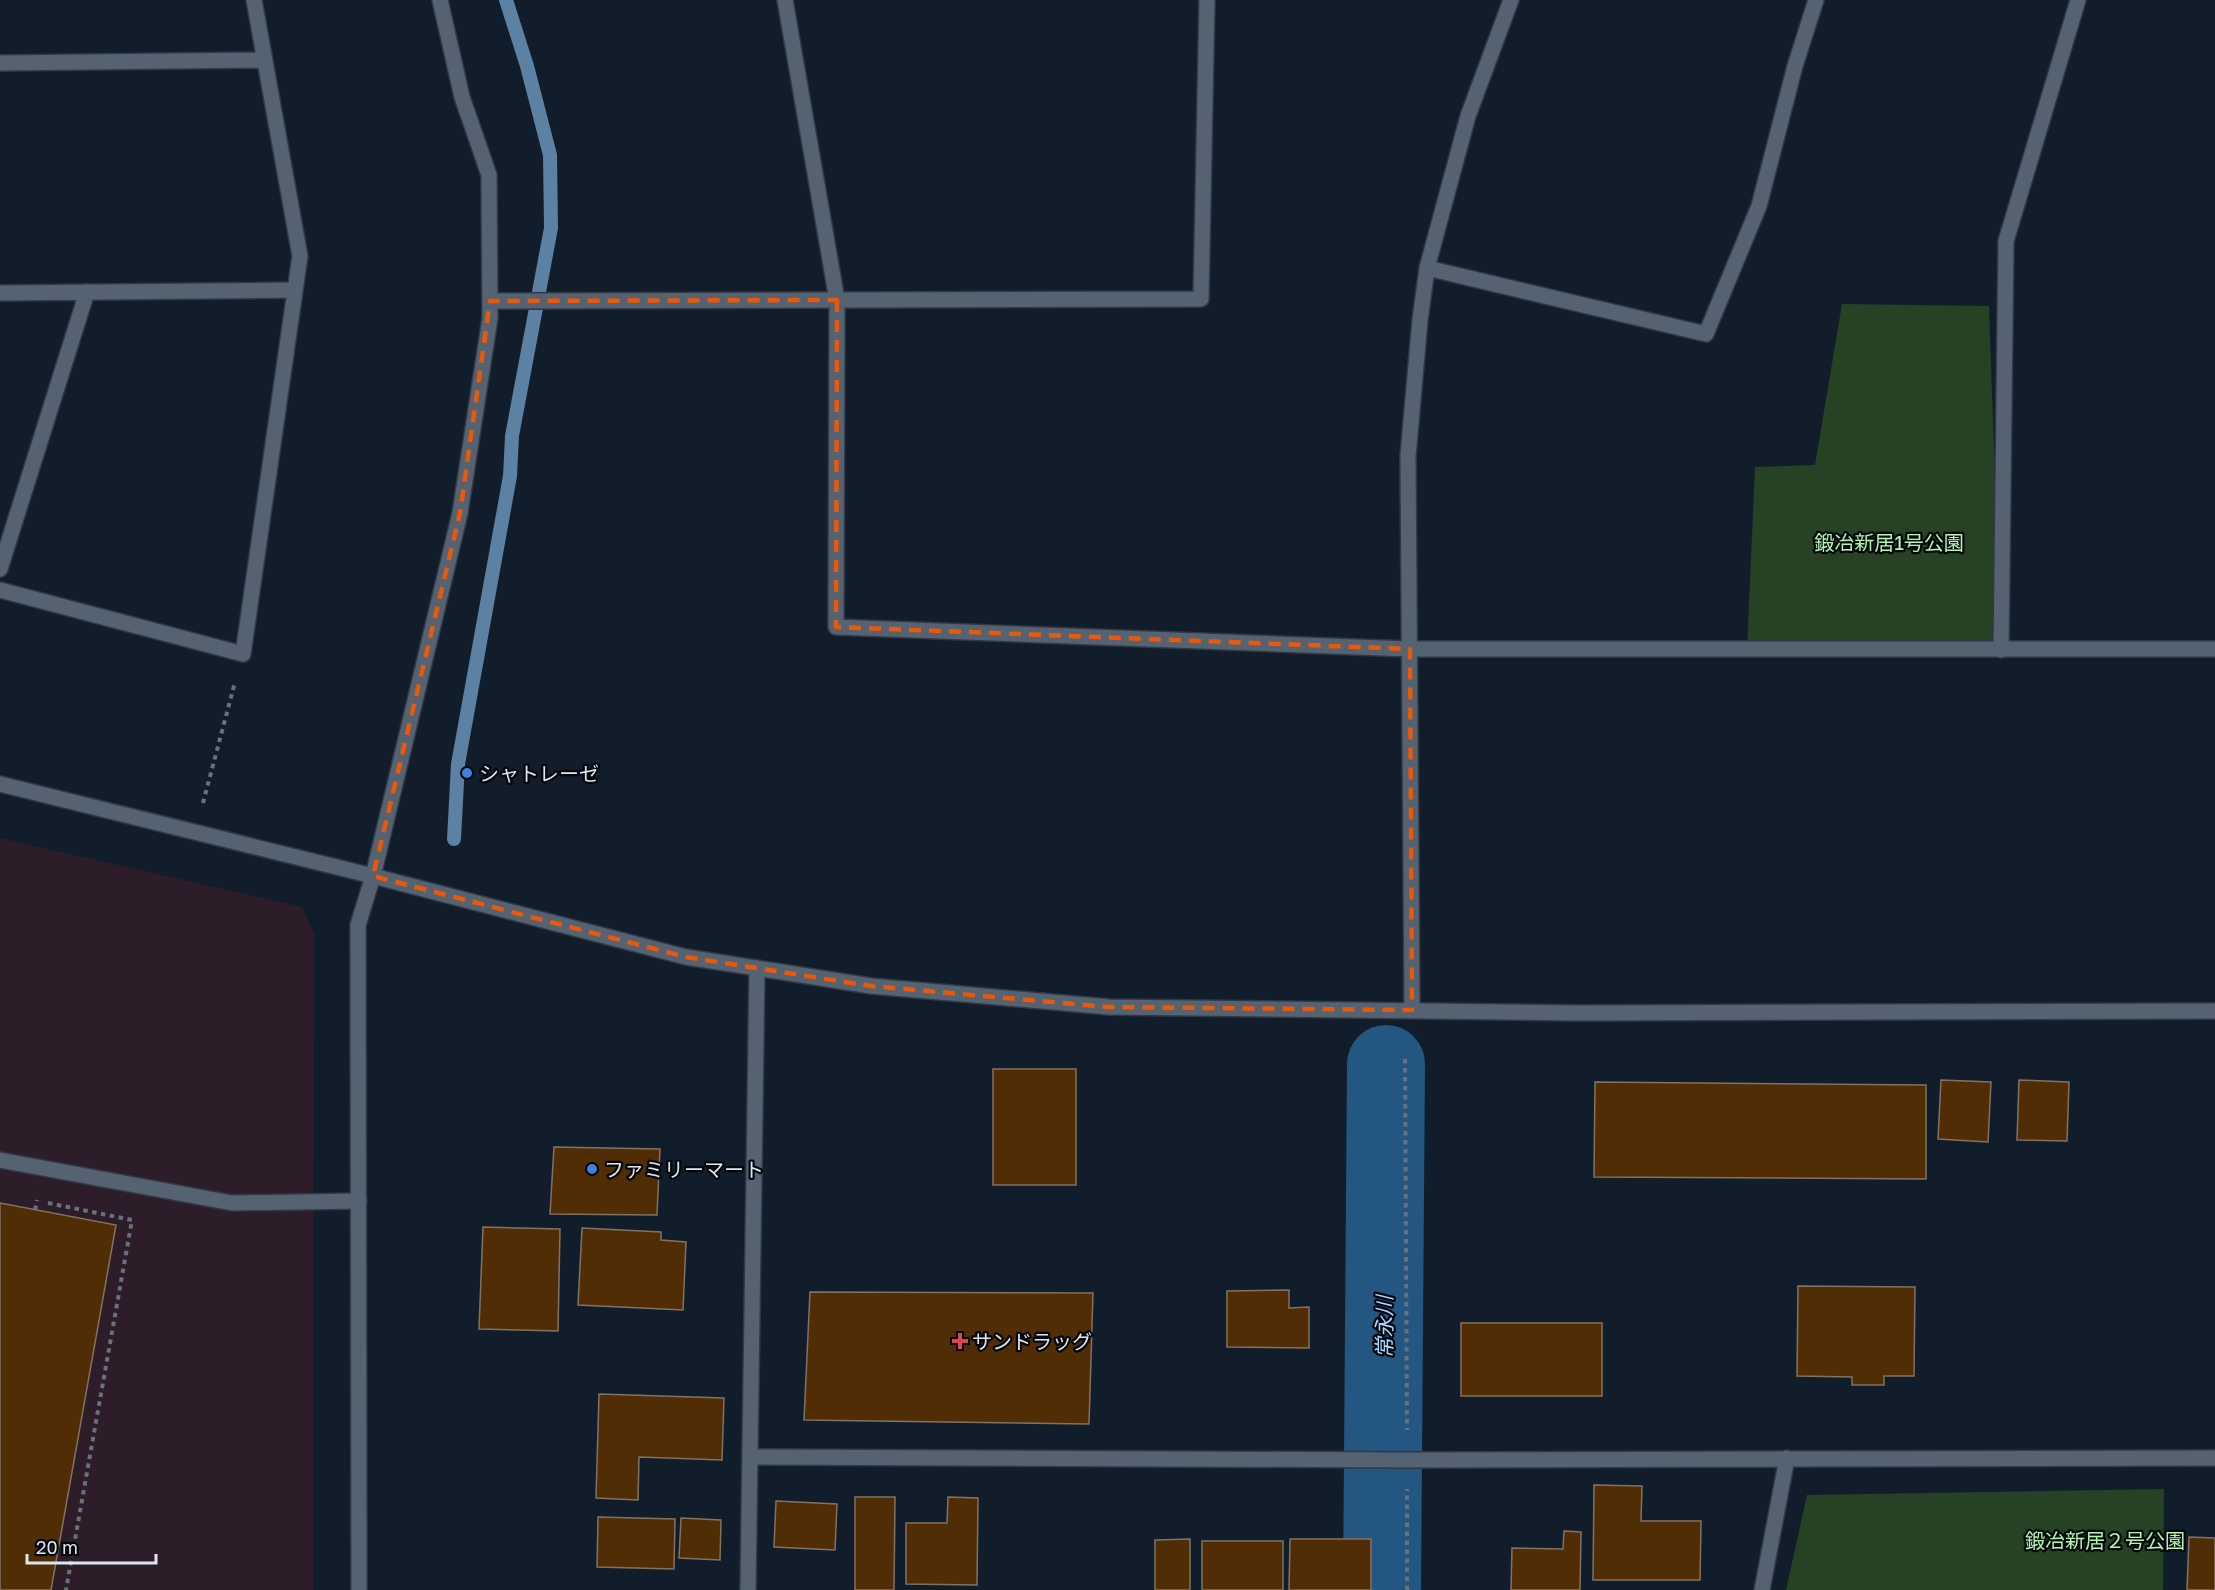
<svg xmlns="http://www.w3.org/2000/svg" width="2215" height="1590" viewBox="0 0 2215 1590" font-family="'Golos Text','Noto Sans JP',sans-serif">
<rect width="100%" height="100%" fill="#111d2a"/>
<!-- commercial -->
<path fill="#2c1d29" d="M0,838L302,907L314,934L313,1590H0Z"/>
<!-- green -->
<path fill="#274125" d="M1842,304L1989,306L2001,650L1747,649L1755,467L1815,465Z
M2164,1489L2163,1590H1786L1807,1495Z"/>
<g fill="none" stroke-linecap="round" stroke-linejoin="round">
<!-- stream -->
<path stroke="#5c81a3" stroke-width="14" d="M454,839L458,764L510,476L512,436L551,228L550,155L527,66L506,0"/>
<!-- river -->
<path stroke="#245682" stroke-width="78" d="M1382,1590L1386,1064"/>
</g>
<!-- building -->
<path fill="#502d04" stroke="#837263" stroke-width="1.5" d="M993,1069H1076V1185H993Z
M1941,1080L1991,1082L1988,1142L1938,1139Z
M2019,1080L2069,1082L2067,1141L2017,1140Z
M1595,1082L1926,1085V1179L1594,1177Z
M554,1147L660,1149L657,1215L550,1214Z
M0,1203L116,1225L51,1590H0Z
M483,1227L560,1229L558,1331L479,1329Z
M582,1228L661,1232V1240L686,1242L683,1310L578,1305Z
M1798,1286L1915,1287L1914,1376H1884V1385H1852V1377L1797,1376Z
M1289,1290V1308L1309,1307V1348L1227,1347V1291Z
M810,1292L1093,1293L1089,1424L804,1420Z
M1461,1323H1602V1396H1461Z
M599,1394L724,1398L722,1460L639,1457L638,1500L596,1498Z
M1594,1485L1642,1486L1641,1521H1701L1700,1580H1593Z
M855,1497H895L894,1590H855Z
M948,1497L978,1498L977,1585L906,1584V1523H947Z
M776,1501L837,1504L835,1550L774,1547Z
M598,1517L675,1519L674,1569L597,1567Z
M681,1518L721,1520L720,1560L679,1558Z
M1564,1531L1581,1532L1580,1590H1511L1512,1548L1563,1549Z
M2189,1537L2215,1538V1590H2187Z
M1190,1539V1590H1155V1540Z
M1290,1539H1371V1590H1289Z
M1202,1541H1283V1590H1202Z"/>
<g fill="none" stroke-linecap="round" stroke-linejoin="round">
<defs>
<path id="lane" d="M0,1160L232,1203L359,1201"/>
<path id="street" d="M785,0L837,300L836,627L1410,649H2215
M0,63L265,60
M1427,268L1706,334L1759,206L1795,66L1816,0
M0,293L294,290
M490,301L1201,299L1207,0
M0,569L87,292
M0,590L243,654L300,256L254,0
M2001,650L2006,241L2078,0
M373,876L460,513L490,318L489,175L462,97L440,0
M1412,1010L1408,456L1420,320L1427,268L1468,116L1511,0
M750,1457L1408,1460L2215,1458
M748,1590L757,968
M1762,1590L1787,1458"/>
<path id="secondary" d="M0,784L373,876L686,957L871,986L1109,1007L1579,1013L2215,1011
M359,1590L358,925L373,876"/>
</defs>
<!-- lane casing -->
<use href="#lane" stroke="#313843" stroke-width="18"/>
<!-- street casing -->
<use href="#street" stroke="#313843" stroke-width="18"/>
<!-- secondary casing -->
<use href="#secondary" stroke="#313843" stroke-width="18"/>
<!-- path -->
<path stroke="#68727e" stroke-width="4" stroke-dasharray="4.5 4.5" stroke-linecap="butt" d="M203,803L235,682
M1405,1059L1407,1430
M48,1203L132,1220L66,1590
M35,1210L37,1200
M1407,1590V1489"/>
<!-- lane -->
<use href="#lane" stroke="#546271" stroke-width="15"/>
<!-- street -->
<use href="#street" stroke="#546271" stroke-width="15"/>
<!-- secondary -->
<use href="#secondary" stroke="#546271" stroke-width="15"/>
</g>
<!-- marked area -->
<path fill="none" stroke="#e8590c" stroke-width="4.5" stroke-dasharray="12 8" stroke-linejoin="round" d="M837,300L836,627L1410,649L1412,1010L1109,1007L871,986L686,957L373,876L460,513L490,301Z"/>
<!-- markers -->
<g fill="#3f7fe0" stroke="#03070c" stroke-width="2">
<circle cx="467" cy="773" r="6"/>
<circle cx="592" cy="1169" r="6"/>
</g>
<path fill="#e0444e" stroke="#03070c" stroke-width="2" d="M957 1332h6v6h6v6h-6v6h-6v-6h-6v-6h6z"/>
<g text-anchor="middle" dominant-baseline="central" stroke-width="4.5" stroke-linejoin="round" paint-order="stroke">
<!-- park labels -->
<g font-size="20" fill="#b1f6ac" stroke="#03070c">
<text x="1889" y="542">鍛冶新居1号公園</text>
<text x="2105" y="1540">鍛冶新居２号公園</text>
</g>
<!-- poi labels -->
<g font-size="20" fill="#dde5ef" stroke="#03070c" text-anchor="start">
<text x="479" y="773">シャトレーゼ</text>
<text x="604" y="1169">ファミリーマート</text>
<text x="972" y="1341">サンドラッグ</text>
</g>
<!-- water labels -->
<g font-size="21" font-style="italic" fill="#aad5fd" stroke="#03070c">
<text transform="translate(1384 1327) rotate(-90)">常永川</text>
</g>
</g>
<!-- scale -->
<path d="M27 1554v9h129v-9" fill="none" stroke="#dde5ef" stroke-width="3"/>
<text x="36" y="1554" font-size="18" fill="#dde5ef" stroke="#03070c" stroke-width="4.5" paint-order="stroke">20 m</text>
</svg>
